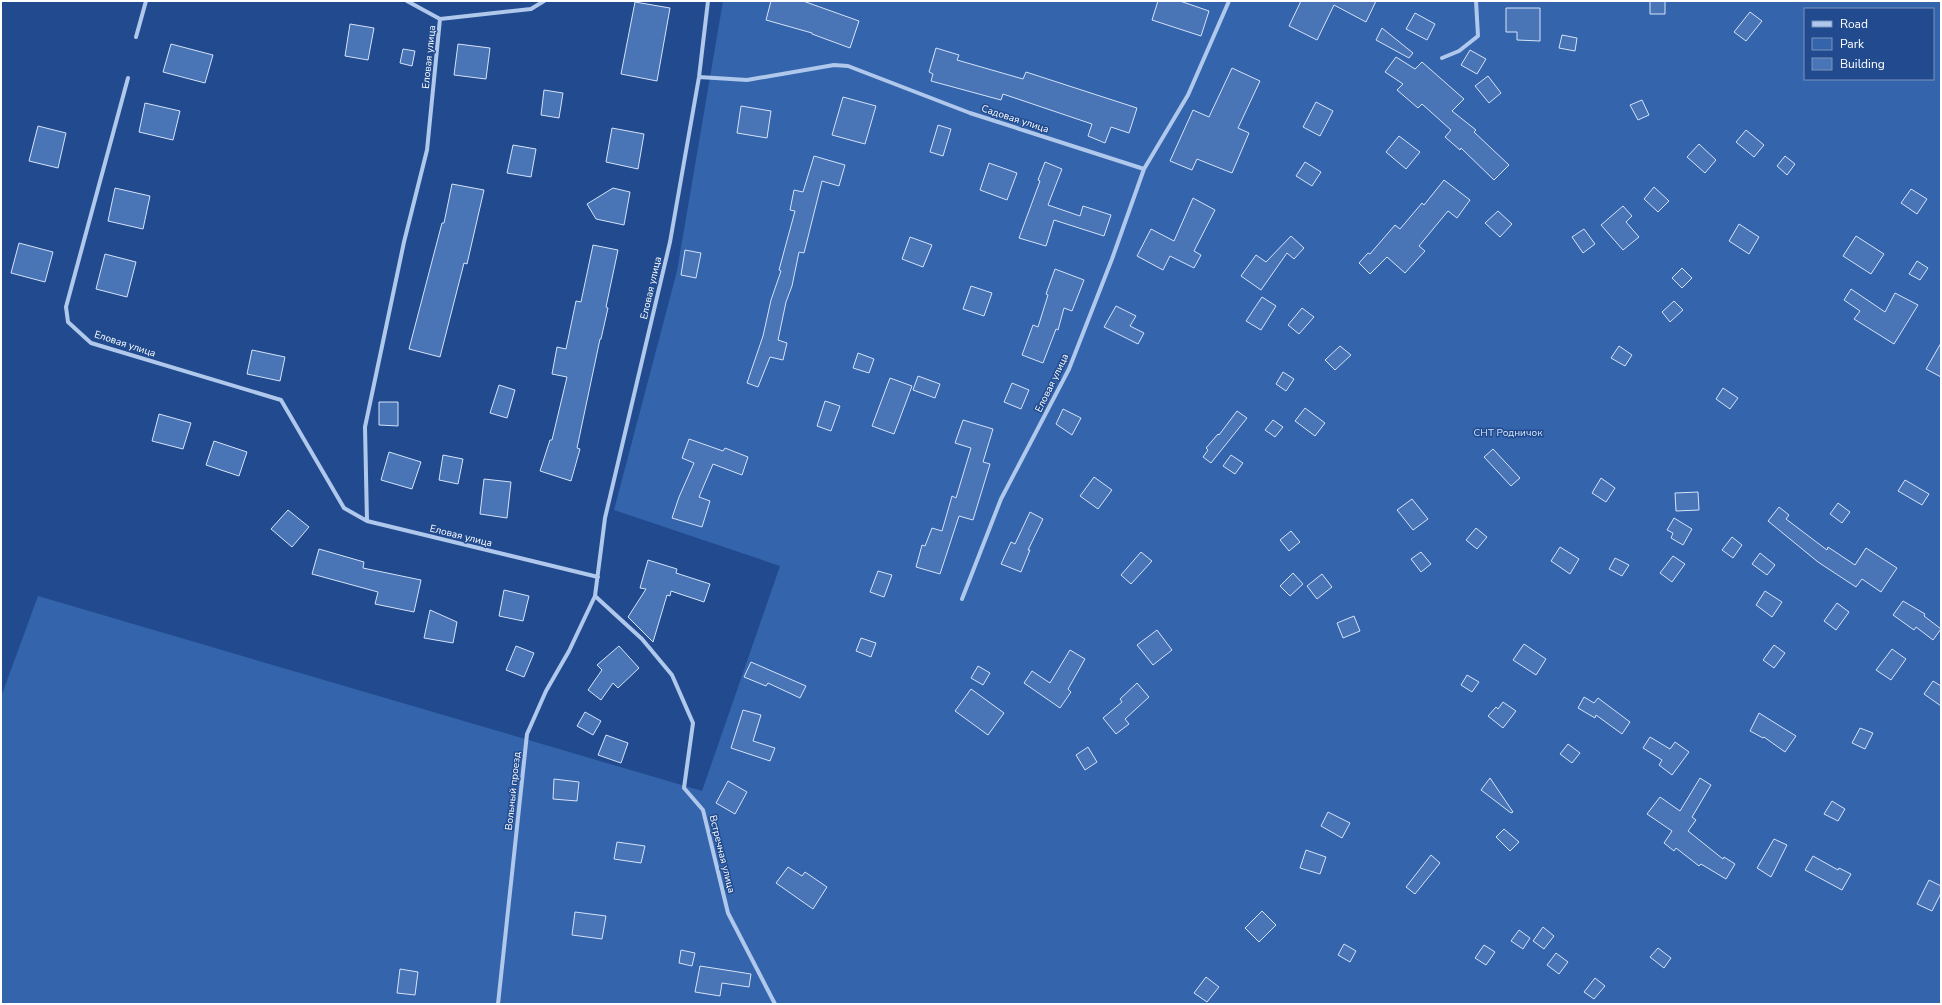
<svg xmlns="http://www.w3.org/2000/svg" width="1942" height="1005" viewBox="0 0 1942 1005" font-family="'Nunito Sans',sans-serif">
<rect width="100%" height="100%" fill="#214b8e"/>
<!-- green -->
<path fill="#3464ac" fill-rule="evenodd" d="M723,1H1941V1004H1V697L38,596L702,791L780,566L614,510L677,271ZM1805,9H1933V79H1805Z"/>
<!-- building -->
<path fill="#4974b6" stroke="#d5e3f9" d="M771,1H803L859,21L850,48L812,34V33L766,20Z
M1158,1H1180L1209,11L1201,36L1152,20Z
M1301,1H1376L1366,22L1334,5L1317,40L1289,26Z
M1650,1H1665V14H1650Z
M635,2L670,8L657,81L621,74Z
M1506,8H1540V41L1517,40V32H1506Z
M1750,12L1762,21L1746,41L1734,32Z
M1415,13L1435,24L1427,40L1406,29Z
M350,24L374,28L368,60L345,56Z
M1382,28L1413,53L1409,58L1376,40Z
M1562,35L1577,38L1575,51L1559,48Z
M171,44L213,55L205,83L163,72Z
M458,44L490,48L486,79L454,75Z
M936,48L959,55L957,60L1023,79L1026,72L1137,108L1129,133L1111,127L1105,143L1088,136L1092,124L1003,94L1001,100L931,81L933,74L929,72Z
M403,49L415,51L412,66L400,63Z
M1470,50L1486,59L1477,74L1461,65Z
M1396,57L1415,69L1422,62L1464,99L1452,111L1476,130L1474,132L1509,165L1494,180L1461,148L1460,150L1445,137L1451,130L1422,104L1418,108L1397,90L1403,84L1385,72Z
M1232,68L1260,81L1238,128L1249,133L1232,173L1197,159L1192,170L1170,161L1193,110L1209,117Z
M1488,76L1501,93L1489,103L1475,86Z
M544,90L563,93L559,118L541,115Z
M843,97L876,106L865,144L832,135Z
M1642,100L1649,115L1638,120L1630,105Z
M1316,102L1333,111L1320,136L1303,127Z
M145,103L180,111L173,140L139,132Z
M741,106L771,111L767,138L737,133Z
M938,125L951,129L943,156L930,152Z
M38,126L66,133L58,168L29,161Z
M612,128L644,134L638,169L606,162Z
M1746,130L1764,145L1754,157L1736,142Z
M1399,136L1420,152L1406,169L1386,152Z
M1699,144L1716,160L1705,173L1687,157Z
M513,145L536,149L531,177L507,173Z
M814,156L845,165L839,186L822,181L804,253L799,252L792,286L786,302L778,340L787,343L783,360L770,357L758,387L747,383L763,336L771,300L781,271L779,270L795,211L790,210L794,190L803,192Z
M1785,156L1795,164L1787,175L1777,166Z
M1045,162L1062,169L1048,205L1080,216L1083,206L1111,215L1104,236L1054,220L1046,246L1019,238L1040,181L1038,180Z
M1305,162L1321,172L1312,186L1296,176Z
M989,163L1017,173L1007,200L980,190Z
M1444,180L1470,200L1457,218L1448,211L1419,246L1425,251L1405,273L1387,257L1370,274L1359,263L1368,253L1370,254L1395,225L1400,229L1422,203L1424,205Z
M452,184L484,190L467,264L464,263L440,357L409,349L442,223H444Z
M1654,187L1669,201L1658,212L1644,199Z
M115,188L150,196L143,229L108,221Z
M613,188L630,192L624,225L596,219L587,204Z
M1911,189L1927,199L1917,214L1901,203Z
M1193,198L1215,210L1194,251L1201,255L1194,268L1170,256L1163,270L1137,256L1151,229L1174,241Z
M1623,206L1632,216L1626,222L1639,237L1623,250L1601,225Z
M1498,211L1512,224L1500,237L1485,223Z
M1739,224L1759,237L1749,254L1729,241Z
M1584,229L1595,244L1583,253L1572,237Z
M1291,236L1304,248L1294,259L1287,253L1261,290L1241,276L1256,255L1266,262Z
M1856,236L1884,254L1871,274L1843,256Z
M910,237L932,245L923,267L902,259Z
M19,243L53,252L45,282L11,273Z
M593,245L618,250L606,307L608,308L601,339H600L577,448L580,449L571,481L540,471L550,440H552L567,377L552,374L557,347L566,349L576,301L581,302Z
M685,250L701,253L696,278L681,275Z
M105,254L136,262L127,297L96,289Z
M1917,261L1928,268L1920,280L1909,274Z
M1682,268L1692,278L1682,288L1672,278Z
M1055,269L1084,280L1072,311L1064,308L1058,330L1056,329L1043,363L1022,355L1033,325L1038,327L1048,295L1046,294Z
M971,286L992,293L984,316L963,309Z
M1851,289L1885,312L1895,293L1918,305L1894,344L1854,319L1860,311L1844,300Z
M1262,297L1276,306L1261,330L1246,321Z
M1674,301L1683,310L1670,322L1662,312Z
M1116,306L1136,316L1130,326L1144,333L1138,344L1104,327Z
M1302,308L1314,317L1299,334L1288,325Z
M1941,343V377L1926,369Z
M1340,346L1351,355L1335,370L1325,360Z
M1619,346L1632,355L1625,366L1611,358Z
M252,350L285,357L280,381L247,374Z
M858,353L874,359L869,373L853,368Z
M1283,372L1294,379L1286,391L1276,384Z
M918,376L940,384L935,398L913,390Z
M890,378L912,386L894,434L872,426Z
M1012,383L1029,390L1021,409L1004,402Z
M499,385L515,390L507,418L490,413Z
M1723,388L1738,398L1730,409L1716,399Z
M825,401L840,406L831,431L817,426Z
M379,402H398V426L379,425Z
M1305,408L1325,423L1315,436L1295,421Z
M1063,409L1081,418L1072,435L1056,424Z
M1237,411L1247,418L1211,463L1203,457L1208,450L1206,448L1218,434L1219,435Z
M159,414L191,423L183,449L152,441Z
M963,420L993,429L983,462L990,464L973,520L959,516L940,574L916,567L922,545L925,546L932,528L942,531L952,496L956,498L971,448L955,443Z
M1273,420L1283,427L1275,437L1265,430Z
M689,439L723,451L725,448L748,457L742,475L713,464L699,497L710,501L702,527L672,518L679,497L694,463L682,458Z
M214,441L247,452L239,476L206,465Z
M1493,449L1520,478L1511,486L1484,457Z
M389,452L421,462L412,489L381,480Z
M443,455L463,459L458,484L439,480Z
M1231,455L1243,463L1235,474L1223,466Z
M1094,477L1112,490L1098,509L1080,496Z
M1601,478L1615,488L1606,502L1592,493Z
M484,479L511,482L507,518L480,514Z
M1905,480L1929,494L1922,505L1898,491Z
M1698,492L1699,510L1676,511L1675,493Z
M1412,499L1428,519L1413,530L1397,510Z
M1838,503L1850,512L1842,523L1830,514Z
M1779,507L1789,515L1786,519L1827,550L1828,547L1855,565L1866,548L1897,568L1881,592L1862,579L1856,587L1818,562L1768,521Z
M288,510L309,527L292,547L271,529Z
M1030,512L1043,519L1028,550H1030L1021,572L1001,564L1011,542L1015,544Z
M1674,518L1692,529L1683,545L1671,538L1673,533L1667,530Z
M1476,528L1487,537L1477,549L1466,540Z
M1291,531L1300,542L1289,551L1280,540Z
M1732,537L1742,545L1733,558L1722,550Z
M1560,547L1579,559L1570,574L1551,561Z
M319,549L364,562L363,568L421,580L414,612L375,604L378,592L312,574Z
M1141,552L1152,561L1131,584L1121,575Z
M1421,552L1431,564L1421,572L1411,559Z
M1760,553L1775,565L1767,575L1752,564Z
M1673,556L1685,564L1672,582L1660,573Z
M1615,558L1629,565L1622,576L1609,569Z
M648,560L677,569L676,573L710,584L704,602L671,591L670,596L667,595L653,642L628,617L646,589L640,588Z
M878,571L892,575L884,597L870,592Z
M1293,573L1303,584L1290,596L1280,586Z
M1322,574L1332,587L1317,599L1307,586Z
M504,590L529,596L523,621L499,616Z
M1765,591L1782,602L1772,617L1756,605Z
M1903,601L1925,614L1924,616L1941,629L1933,640L1916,627L1914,630L1893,615Z
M1837,603L1849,612L1836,630L1824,621Z
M430,610L457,622L453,643L424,638Z
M1354,616L1360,631L1343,638L1337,623Z
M1157,630L1172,650L1153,665L1137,645Z
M861,638L876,643L871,657L856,651Z
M1524,644L1546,659L1536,675L1513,660Z
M1774,645L1785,653L1774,668L1763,660Z
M516,646L534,653L524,677L506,670Z
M619,646L639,668L618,688L613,683L601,700L588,690L602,670L597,665Z
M1892,649L1906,659L1891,680L1876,670Z
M1070,650L1085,659L1068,689L1071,692L1060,708L1024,683L1032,671L1050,683Z
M751,662L806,686L800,698L768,683L766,686L744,677Z
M978,666L990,673L983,685L971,678Z
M1467,675L1479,682L1472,692L1461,685Z
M1933,681L1941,686V706L1924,694Z
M1137,683L1149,697L1125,719L1129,724L1116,734L1103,718L1122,702L1120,699Z
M971,689L1004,713L988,735L955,711Z
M1584,697L1594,703L1598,698L1630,722L1622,734L1596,715L1595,718L1578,708Z
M1503,702L1516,711L1503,728L1488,716L1496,707L1498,709Z
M743,710L761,715L753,741L775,748L770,761L731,748Z
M585,712L601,721L593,735L577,726Z
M1759,713L1796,736L1785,752L1764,737L1763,738L1750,731Z
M1860,728L1873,733L1865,749L1852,743Z
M606,735L628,743L621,763L598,755Z
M1650,737L1670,749L1675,742L1689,752L1672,775L1659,765L1662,760L1643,748Z
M1568,744L1580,753L1572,763L1560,754Z
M1088,747L1097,762L1085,770L1076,755Z
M1490,778L1513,812L1511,813L1481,790Z
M1700,778L1711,785L1692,817L1696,820L1688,831L1723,859L1724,857L1735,864L1726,879L1701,864L1699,866L1676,848L1674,851L1664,843L1672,831L1647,814L1660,797L1680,811Z
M554,779L579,782L577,801L553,799Z
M728,781L747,792L735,814L716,803Z
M1832,801L1845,809L1838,821L1824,814Z
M1328,812L1350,823L1342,838L1321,826Z
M1504,829L1519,842L1510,851L1496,837Z
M1774,839L1787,845L1771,877L1757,868Z
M617,842L645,846L641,863L614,859Z
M1306,850L1326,857L1320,874L1300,868Z
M1431,855L1440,863L1415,894L1406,887Z
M1813,856L1838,870L1839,868L1851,874L1842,890L1805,870Z
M788,867L802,876L805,872L827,887L813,909L776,883Z
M1929,880L1941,886V893L1932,911L1917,904Z
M1262,911L1276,925L1259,942L1245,928Z
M575,912L606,916L602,939L572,935Z
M1543,927L1554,936L1544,949L1533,941Z
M1519,930L1530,938L1523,949L1511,941Z
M1344,944L1356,951L1350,962L1338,955Z
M1484,945L1495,952L1486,965L1475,958Z
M1658,948L1671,958L1664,968L1650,957Z
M681,950L695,953L692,966L679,963Z
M1556,953L1568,962L1559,974L1547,965Z
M700,966L751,974L749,987L722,983L720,996L695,992Z
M400,969L418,972L415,995L397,993Z
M1206,977L1219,987L1207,1002L1194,993Z
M1595,978L1605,986L1594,999L1584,992Z"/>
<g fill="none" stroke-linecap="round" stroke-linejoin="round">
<!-- minor -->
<path stroke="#b0c8ec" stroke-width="4" d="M407,1L440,19L531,9L544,1
M440,19L427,150L404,242L365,427L367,521L598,577
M136,37L146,1
M1442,58L1459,51L1478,36L1476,1
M699,77L747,80L834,65L848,66L970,113L1144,169L1188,95L1229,1
M128,78L66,307L68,322L91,343L281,400L344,508L367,521
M595,596L642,639L672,675L693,723L684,788L703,810L728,913L775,1004
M962,599L1001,499L1069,369L1112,259L1144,169
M498,1004L527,734L546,691L569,651L595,596L605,518L670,242L699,77L708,1"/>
</g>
<g text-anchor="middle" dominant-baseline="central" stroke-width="3" stroke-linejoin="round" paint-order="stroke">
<!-- street labels -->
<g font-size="10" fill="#fff" stroke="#214b8e">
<text transform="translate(429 57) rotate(-84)">Еловая улица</text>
<text transform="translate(1015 119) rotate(18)">Садовая улица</text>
<text transform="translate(651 288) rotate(-77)">Еловая улица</text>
<text transform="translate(125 344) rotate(18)">Еловая улица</text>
<text transform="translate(1052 383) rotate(-64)">Еловая улица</text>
<text transform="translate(461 536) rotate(14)">Еловая улица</text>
<text transform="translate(513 791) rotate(-84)">Вольный проезд</text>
<text transform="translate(722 854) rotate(76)">Встречная улица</text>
</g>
<!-- park labels -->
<g font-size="10" fill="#d5e3f9" stroke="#214b8e">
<text x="1508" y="433">СНТ Родничок</text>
</g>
</g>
<!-- border -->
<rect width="1942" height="1005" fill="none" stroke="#ffffff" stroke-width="4"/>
<!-- legend -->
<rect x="1804" y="8" width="130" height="72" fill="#214b8e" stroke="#7a93bb"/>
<rect x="1812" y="21" width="20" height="6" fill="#b0c8ec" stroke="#7a93bb"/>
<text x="1840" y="28" font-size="12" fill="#ffffff">Road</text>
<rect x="1812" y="38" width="20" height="12" fill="#3464ac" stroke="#7a93bb"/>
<text x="1840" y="48" font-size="12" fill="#ffffff">Park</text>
<rect x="1812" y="58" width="20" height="12" fill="#4974b6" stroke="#7a93bb"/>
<text x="1840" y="68" font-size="12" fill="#ffffff">Building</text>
</svg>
